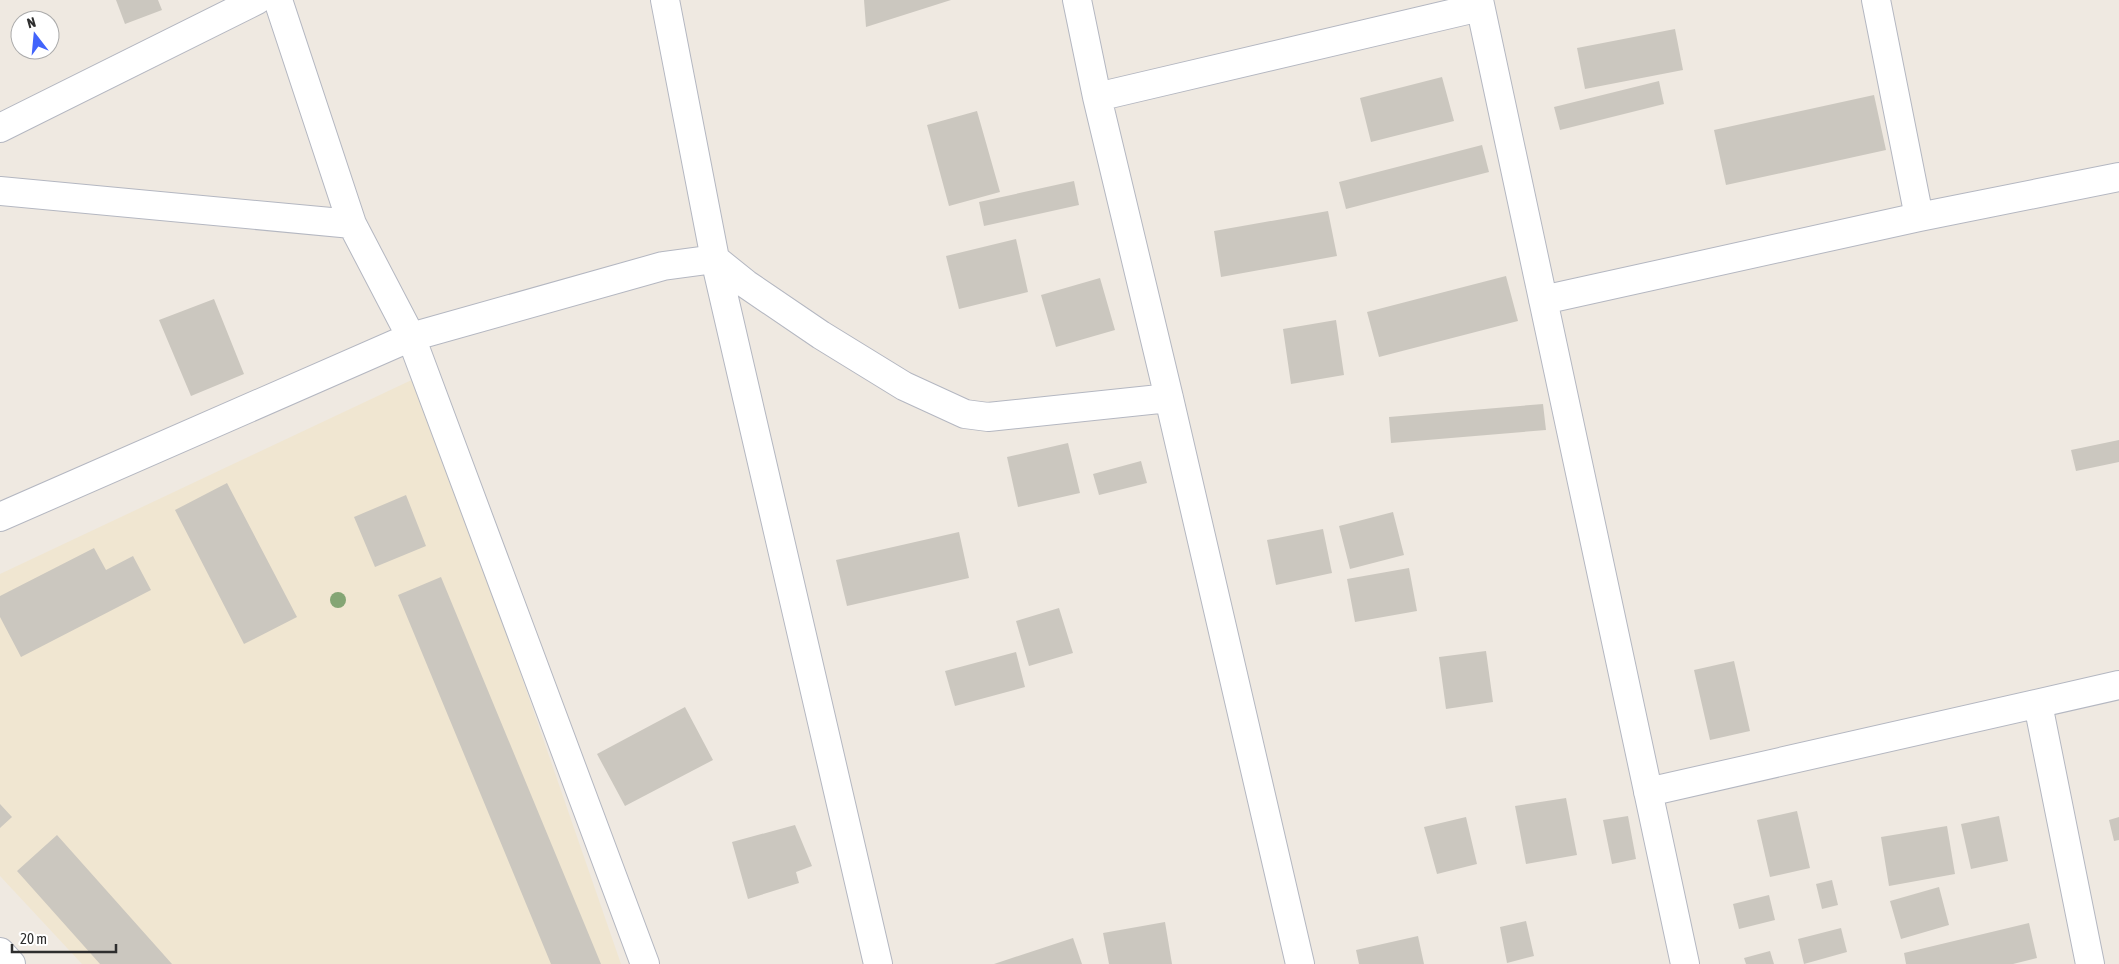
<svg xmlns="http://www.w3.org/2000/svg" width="2119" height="964" viewBox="0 0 2119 964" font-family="'Asap Condensed',sans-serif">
<rect width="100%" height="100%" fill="#efe9e1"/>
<!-- education -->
<path fill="#f0e6d1" d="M418,377L621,964H82L0,876V574Z"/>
<!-- building -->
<path fill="#cbc7bf" d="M116,0H158L162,10L125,24Z
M864,0H951L866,27Z
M1675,29L1683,70L1585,89L1577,48Z
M1442,77L1454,121L1371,142L1360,98Z
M1659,81L1664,104L1560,130L1554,107Z
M1874,95L1886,150L1726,185L1714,130Z
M977,111L1000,192L949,206L927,125Z
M1482,145L1489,172L1346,209L1339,182Z
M1074,181L1079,205L984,226L979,202Z
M1328,211L1337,256L1221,277L1214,231Z
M1016,239L1028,292L959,309L946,256Z
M1506,276L1518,321L1379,357L1367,312Z
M1100,278L1115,330L1056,347L1041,295Z
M214,299L244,374L191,396L159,320Z
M1336,320L1344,375L1291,384L1283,329Z
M1543,404L1546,430L1391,443L1389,417Z
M2119,440V462L2076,471L2071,450Z
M1068,443L1080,493L1018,507L1007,457Z
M1141,461L1147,483L1099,495L1093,474Z
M227,483L297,617L244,644L175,510Z
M406,495L426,546L375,567L354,517Z
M1393,512L1404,555L1350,569L1339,526Z
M1323,529L1332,573L1276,585L1267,540Z
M959,532L969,578L847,606L836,560Z
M94,548L106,570L133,556L151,590L21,657L0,617V596Z
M1409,568L1417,611L1355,622L1347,579Z
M441,577L601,964H551L398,595Z
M1059,608L1073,653L1029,666L1016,621Z
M1486,651L1493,702L1446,709L1439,657Z
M1016,652L1025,687L955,706L945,671Z
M1734,661L1750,731L1710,740L1694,670Z
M685,707L713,760L625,806L597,754Z
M1566,798L1577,855L1526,864L1515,806Z
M0,804L12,817L0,828Z
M1797,811L1810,868L1770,877L1757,820Z
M1628,816L1636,859L1612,864L1603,820Z
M1999,816L2008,861L1971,869L1961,824Z
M1466,817L1477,864L1437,874L1424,827Z
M2119,817V840L2114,841L2109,820Z
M795,825L812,866L796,872L799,883L748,899L732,842Z
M1947,826L1955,874L1889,886L1881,837Z
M57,835L172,964H100L17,871Z
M1832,880L1838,905L1822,909L1816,884Z
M1939,887L1949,925L1901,939L1890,901Z
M1769,895L1775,920L1739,929L1733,904Z
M1526,921L1534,956L1507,963L1500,927Z
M1165,922L1172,964H1109L1103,933Z
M2029,923L2037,958L2013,964H1906L1904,953Z
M1841,928L1847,952L1804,964L1798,939Z
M1418,936L1424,964H1359L1356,950Z
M1073,938L1082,964H994Z
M1770,951L1774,964H1746L1744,958Z"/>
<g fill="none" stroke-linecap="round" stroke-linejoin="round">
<defs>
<path id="minor" d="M278,0L352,224L411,337L645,964
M665,0L715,259L878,964
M1077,0L1097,97L1169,398L1300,964
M1479,0L1685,964
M1876,0L1919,217
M1097,97L1480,7
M0,128L257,0
M0,191L352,224
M1543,300L1919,217L2119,177
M0,517L411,337L663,266L715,259L746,284L821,335L904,386L965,414L988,417L1169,398
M2038,704L2090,964
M1648,792L2119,685
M0,952L11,964"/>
</defs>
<!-- minor casing -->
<use href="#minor" stroke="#b4b7c1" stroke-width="30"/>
<!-- minor -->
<use href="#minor" stroke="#fff" stroke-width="28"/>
</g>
<!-- trees -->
<circle fill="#84a574" cx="338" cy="600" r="8"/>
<!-- north arrow -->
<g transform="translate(35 35) rotate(344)"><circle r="24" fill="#ffffff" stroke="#ababab"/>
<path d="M0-4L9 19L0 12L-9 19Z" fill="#4264fb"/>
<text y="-8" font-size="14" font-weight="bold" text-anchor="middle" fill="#2e2e2e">N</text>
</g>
<!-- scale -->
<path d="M12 944v8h104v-8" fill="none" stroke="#2e2e2e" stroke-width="2.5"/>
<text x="20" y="944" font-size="15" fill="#2e2e2e" stroke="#ffffff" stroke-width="4" paint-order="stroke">20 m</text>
</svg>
